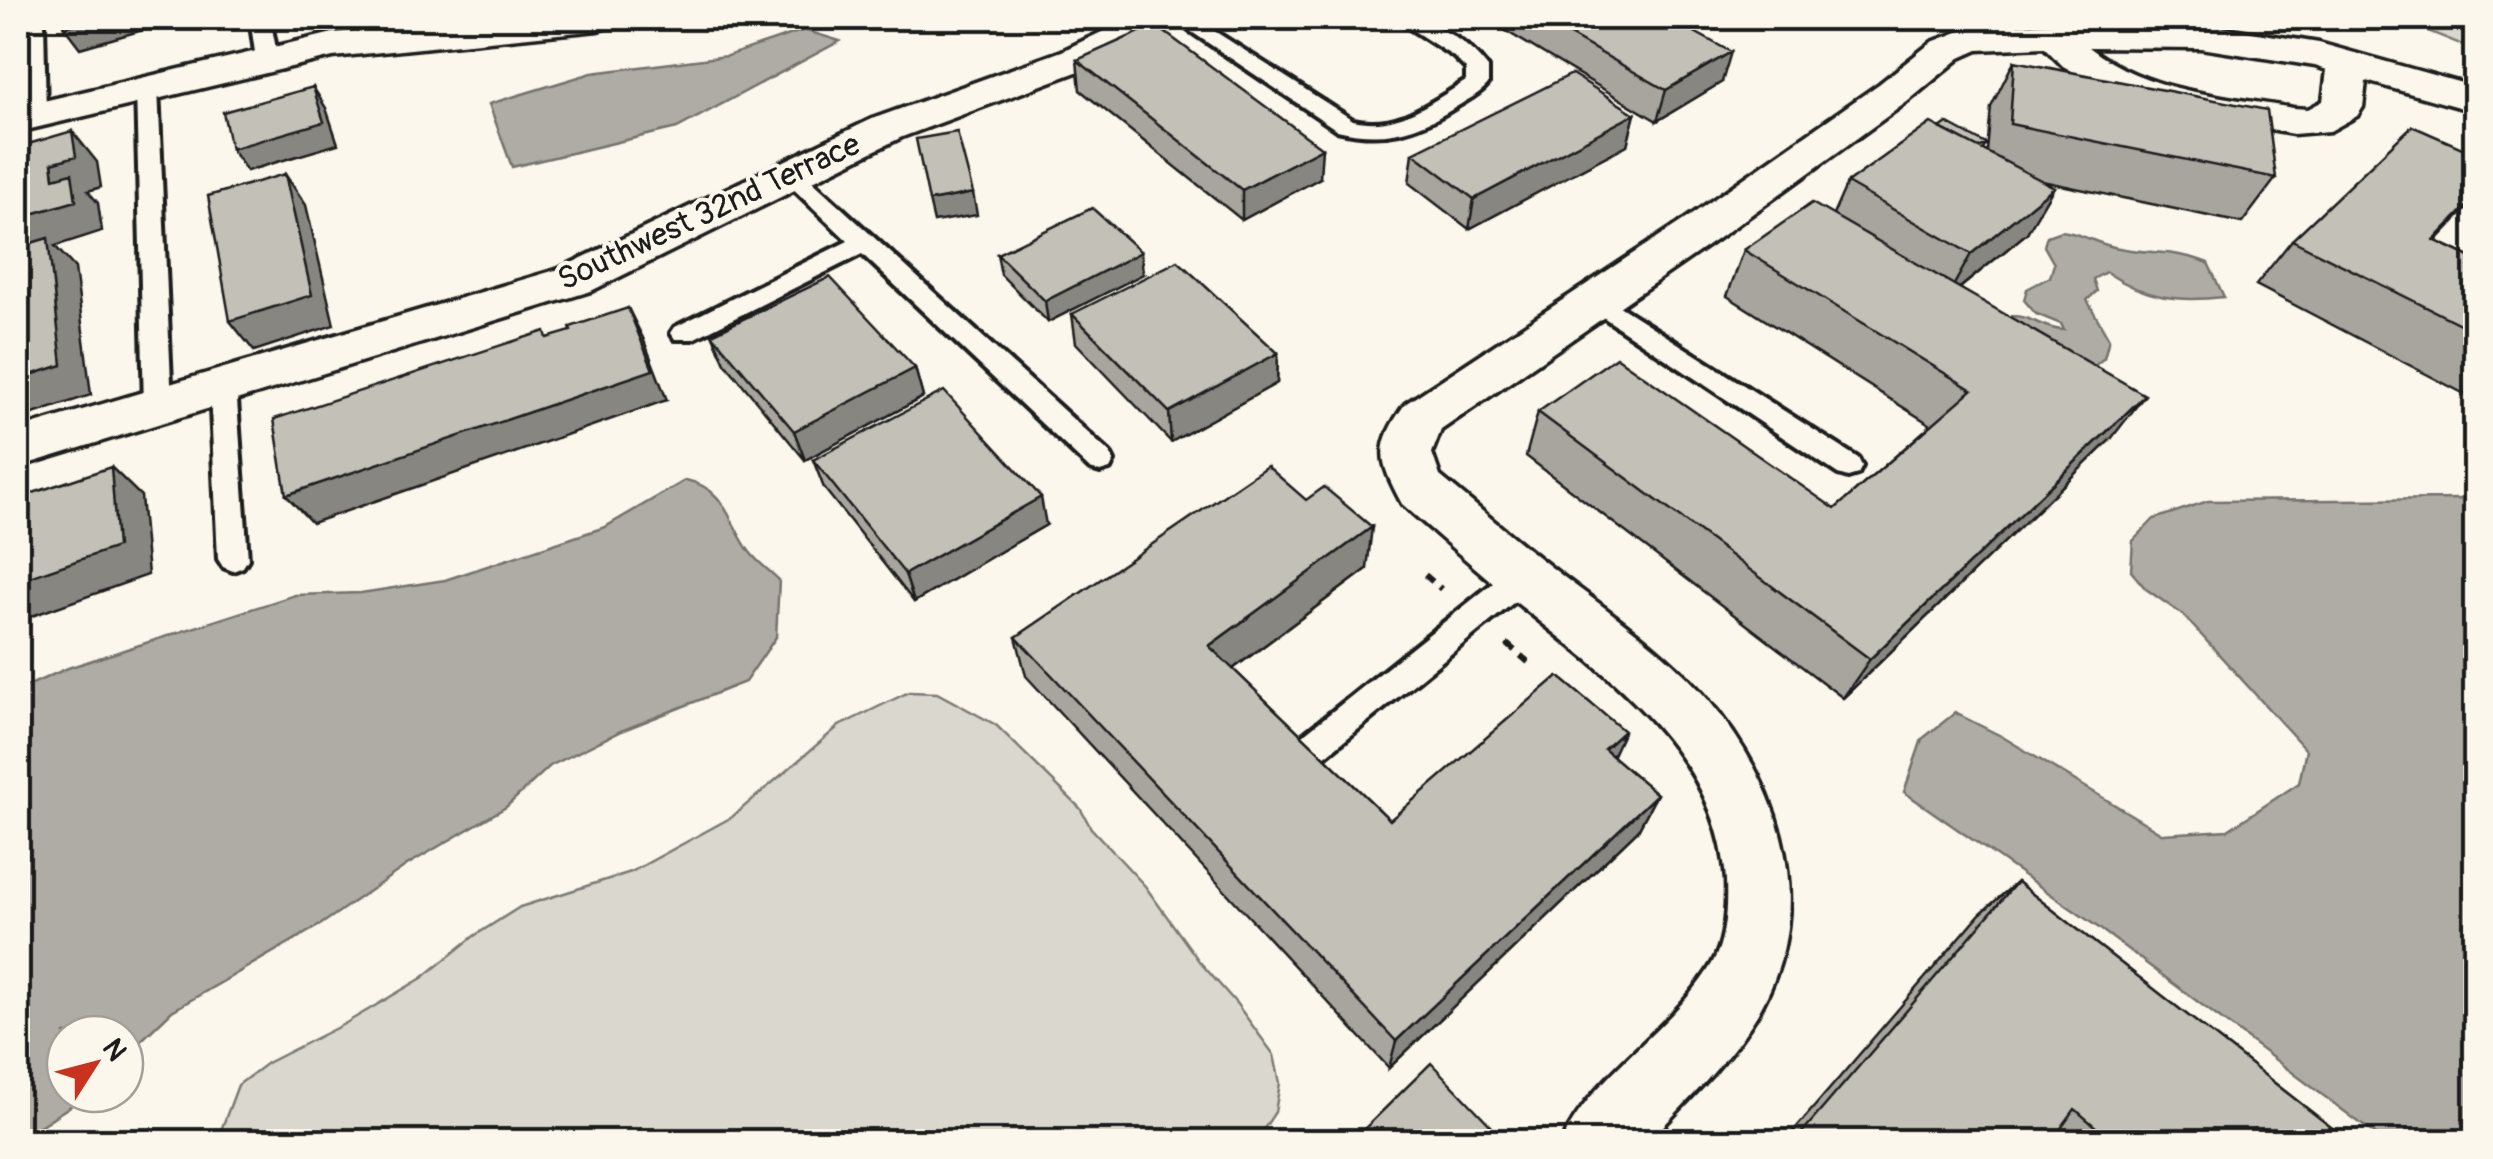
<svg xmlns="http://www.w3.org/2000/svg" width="2493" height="1159" viewBox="0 0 2493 1159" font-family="Pangolin,sans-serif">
<rect width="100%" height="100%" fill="#fbf7ec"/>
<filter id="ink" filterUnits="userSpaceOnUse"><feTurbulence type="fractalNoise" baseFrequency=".01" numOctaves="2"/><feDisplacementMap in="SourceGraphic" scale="20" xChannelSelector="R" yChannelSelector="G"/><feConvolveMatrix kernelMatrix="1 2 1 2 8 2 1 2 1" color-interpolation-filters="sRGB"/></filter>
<g filter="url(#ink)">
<!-- green -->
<path fill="#dad7ce" stroke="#7b7a75" stroke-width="2.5" d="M2396,18H2475V50Z
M909,692L937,693L996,725L1080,808L1091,828L1145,886L1199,961L1236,1003L1274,1055L1280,1083L1275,1112L1256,1141H217L238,1085L267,1063L346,1023L422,978L474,936L520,907L631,872L732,817L839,726Z"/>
<!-- water -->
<path fill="#afaca5" stroke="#74726e" stroke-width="2.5" d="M804,30L840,41L677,128L512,167L489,104L592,73L727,56Z
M2061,231C2081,233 2095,243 2114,247C2148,255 2174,249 2208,263L2224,297C2177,302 2147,299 2106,272L2093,279L2097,291L2087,300L2109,339L2104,358L2080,378L2003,326L2011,316C2033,316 2044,330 2064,330L2061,324L2036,314L2024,300L2027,289L2050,277L2054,264L2044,246L2047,236Z
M686,480C727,489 728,522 749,551C757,562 770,571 779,580L776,637L745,682L621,731L550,766L506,807L407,865L320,925L172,1011L125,1056V1034H65V1094H89L18,1140V690L68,668L295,595L361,593L445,580L605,527Z
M2467,499L2476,501L2475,1141H2384L2099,928L1904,792L1922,739L1955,713L2001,736L2163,834L2228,830L2299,783L2306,750L2183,615L2146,589L2131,571L2133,541L2154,519L2208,501Z"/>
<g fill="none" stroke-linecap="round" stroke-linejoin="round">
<defs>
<path id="service" d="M27,18H41L44,22L46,115L35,122L24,115V22Z
M250,18H270L278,59L275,64L267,65L256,59Z
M1171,18H1194L1353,120C1397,130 1430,103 1466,81V69L1454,57L1394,18C1430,18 1466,39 1488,68V84C1480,94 1467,100 1456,107C1417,132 1383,141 1337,130Z
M147,81L158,88L172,406L168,413H148L144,406L136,88Z
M791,167L799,169L1110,453L1114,461L1110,469L1100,472L1090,469L862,254L693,339H675L671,333L675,327L848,241L783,179L779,174Z
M1594,290L1858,458L1862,466L1858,474L1848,477L1838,474L1585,305L1581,299Z
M223,376L232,379L236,386L248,559L243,567L233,571L223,567L218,559L210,386L214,379Z
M1523,565L1534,568L1538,577L1534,586L1323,758L1311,762L1299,758L1295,748L1299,738L1512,568Z"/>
<path id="minor" d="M489,18H617L612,26L598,30L333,57L18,132V107L333,33Z
M1131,18H1180L1175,26L1090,67L902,137L591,291L18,467V429L559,269L872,119L1062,51Z
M2054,23L2201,24L2319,43L2476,87V112L2366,81L2363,107L2357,116L2330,131L2293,134L2196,117L2119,97L2063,66L2044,47L1978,50L1960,58L1907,102L1716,240L1441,430L1432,453L1440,476C1477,506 1513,538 1551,567C1597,603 1646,636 1687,677C1776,766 1825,900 1757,1015C1728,1062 1686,1102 1648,1142H1562C1589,1077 1675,1028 1713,962C1726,938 1727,907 1726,880C1717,750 1605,674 1512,599C1475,568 1439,536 1402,504C1378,459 1375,447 1405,404L1684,220L1879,84L1932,42L1971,27ZM2089,47L2201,48L2315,66L2327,70L2323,101L2308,109L2293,108C2223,96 2147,93 2089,47Z"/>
</defs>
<!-- service casing -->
<use href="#service" stroke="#1c1c1c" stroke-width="8"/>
<!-- minor casing -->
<use href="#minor" stroke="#1c1c1c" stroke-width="7"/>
<!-- path -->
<path stroke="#1c1c1c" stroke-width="6" stroke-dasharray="10 8" stroke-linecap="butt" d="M1425,575L1441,589
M1507,644L1533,666"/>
<!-- service -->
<use href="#service" fill="#fbf7ec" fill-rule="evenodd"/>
<!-- minor -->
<use href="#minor" fill="#fbf7ec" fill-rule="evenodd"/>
</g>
<!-- wall -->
<path fill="#a8a59e" stroke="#1c1c1c" stroke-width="2.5" d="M1484,18H1669L1722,82L1657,121Z
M1077,60L1320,178L1242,220L1080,90Z
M2014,61L2276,178L2242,223L2042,181L2027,233L1960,288L2111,439L1843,698L1526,456L1538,412L1835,509L1931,425L1727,296L1744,250L1833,215L1847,183L1940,128L1986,144L1983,150L1987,152L1991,107Z
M1635,114L1627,145L1469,229L1409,183L1413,153Z
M2292,240L2436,241L2476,260V400L2256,285Z
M997,254L1143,274L1048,322L1001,275Z
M1072,314L1278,353L1277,383L1171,442L1076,343Z
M712,334L915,368L923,397L805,460L725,363Z
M813,460L1046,525L914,602L824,488Z
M1367,569L1233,669L1390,820L1612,756L1657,794L1638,830L1389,1068L1026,676L1016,637Z
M2017,882L2350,1142H1784L1980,914Z"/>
<!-- shaded-wall -->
<path fill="#888681" stroke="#1c1c1c" stroke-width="2.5" d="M96,18H185L80,48L64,27Z
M1731,52L1722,82L1657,121L1666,90Z
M313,87L326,108L338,144L247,171L231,149Z
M1635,114L1627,145L1469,229L1474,199Z
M72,131L97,162L101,187L88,191L98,203L102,231L55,246L75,268L91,395L18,419V218L54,178L52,163Z
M1322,148L1320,178L1242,220V190Z
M285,174L306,205L334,325L254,351L230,321Z
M2054,187L2027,233L1946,299L1971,254Z
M973,193L977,215L934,222L929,201Z
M2476,197V199L2393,286L2434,240Z
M1141,252L1143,274L1048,322L1045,301Z
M628,308L643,338L667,400L312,523L286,495Z
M1278,353L1277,383L1171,442L1169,412Z
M915,368L923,397L805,460L794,431Z
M2145,395L2111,439L1843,698L1870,659Z
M111,467L141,496L148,575L18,621V581Z
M1041,497L1046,525L914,602L905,574Z
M1372,527L1367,569L1211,685L1209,646Z
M1624,731L1607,768L1604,749Z
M1657,794L1638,830L1389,1068L1396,1041Z"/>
<!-- building -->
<path fill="#c3c0b8" stroke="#1c1c1c" stroke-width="2.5" d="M61,18H96L64,27Z
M1540,18H1669L1731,52L1666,90Z
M1155,25L1322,148L1242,190L1077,60Z
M2014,61L2267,110L2276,178L2010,124Z
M1572,74L1635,114L1474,199L1413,153Z
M313,87L324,122L231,149L223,112Z
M1931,123L2054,187L1971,254L1847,183Z
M1947,123L1986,144L1979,148L1940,128Z
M2412,126L2476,154V197L2434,240L2476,260V332L2292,240Z
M72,131L76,156L52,163L54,178L72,173L76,201L18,218V147Z
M957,132L973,193L929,201L916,139Z
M285,174L312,295L230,321L208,196Z
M1812,203L2145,395L1870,659L1538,412L1616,357L1835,509L1972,390L1744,250Z
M1092,208L1141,252L1045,301L997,254Z
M48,238L62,365L18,379V247Z
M1178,261L1278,353L1169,412L1072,314Z
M830,277L915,368L794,431L712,334Z
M628,308L653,370L286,495L274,419L545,331L547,338L571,331L570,327Z
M944,391L1041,497L905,574L813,460Z
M1267,466L1306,500L1324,487L1372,527L1209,646L1390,820L1558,676L1624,731L1604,749L1657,794L1396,1041L1016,637Z
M111,467L117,547L18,581V498Z
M2017,882L2350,1142H2113L2075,1109L2051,1142H1794Z
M1431,1063L1492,1127L1477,1142H1351Z"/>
</g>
<g text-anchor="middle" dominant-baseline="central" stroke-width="8" stroke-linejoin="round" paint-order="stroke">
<!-- street labels -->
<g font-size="32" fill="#1c1c1c" stroke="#fbf7ec">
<text transform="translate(709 212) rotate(-25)">Southwest 32nd Terrace</text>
</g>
</g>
<!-- margin -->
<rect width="2493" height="1159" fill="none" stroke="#fbf7ec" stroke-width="60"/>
<rect x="30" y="30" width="2433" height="1099" fill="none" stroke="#1c1c1c" stroke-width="4" filter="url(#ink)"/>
<!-- north arrow -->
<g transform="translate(95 1064) rotate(54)"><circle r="48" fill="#fbf7ec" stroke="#a29f99" stroke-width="2.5"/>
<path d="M0-8L18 38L0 25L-18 38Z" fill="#c8321e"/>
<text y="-15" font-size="28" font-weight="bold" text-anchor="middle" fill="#1c1c1c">N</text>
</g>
</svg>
